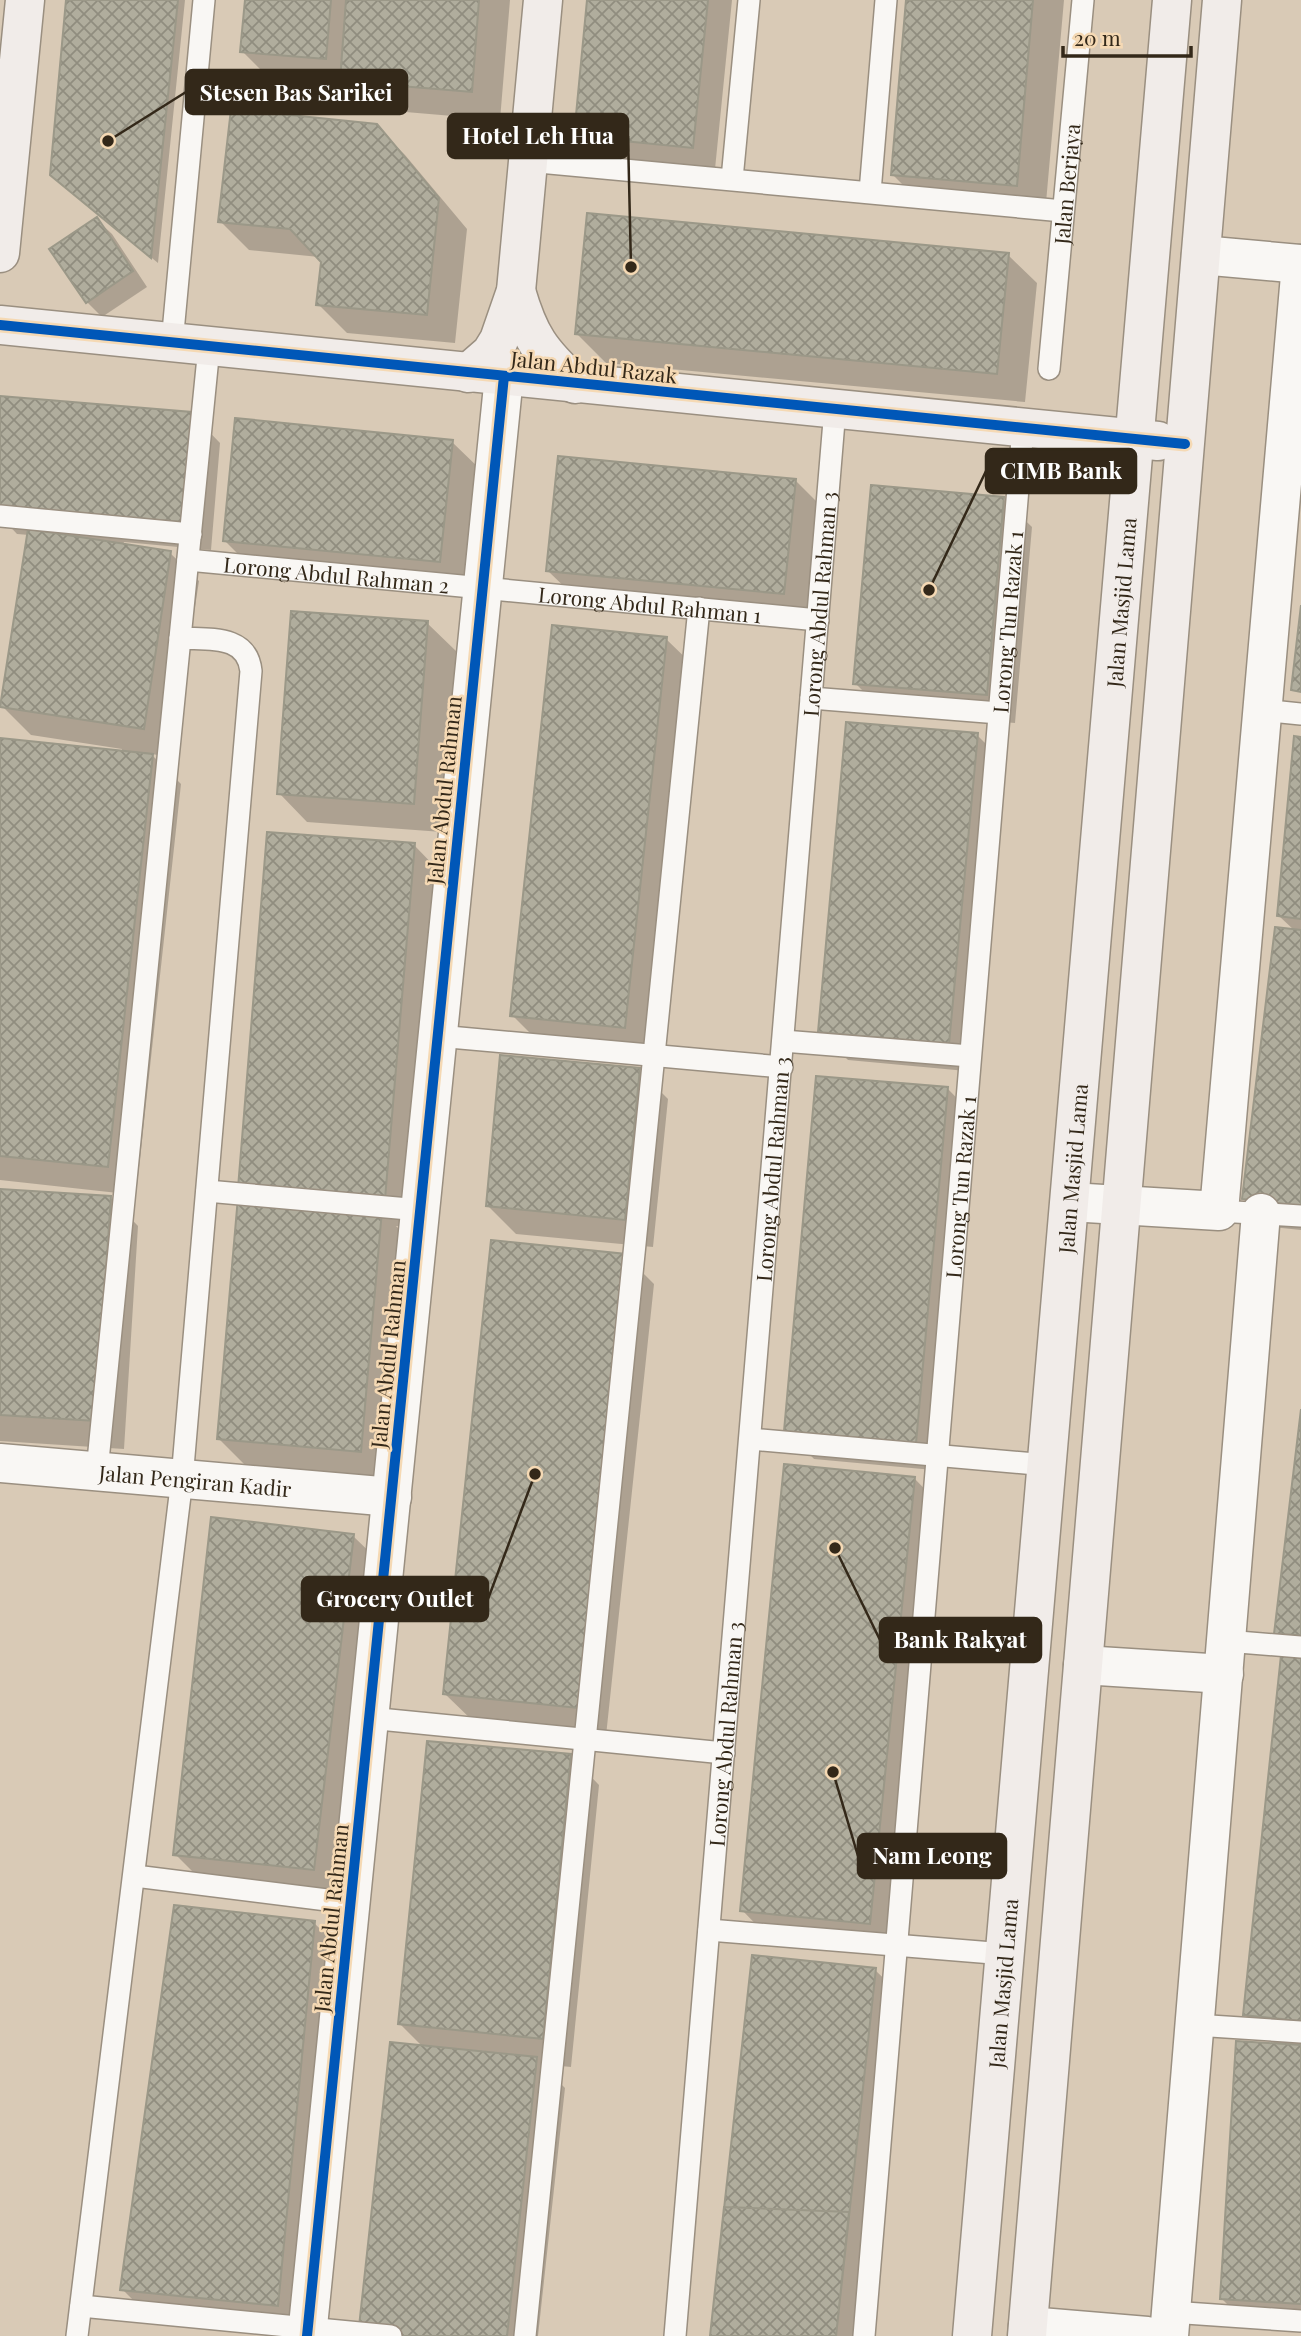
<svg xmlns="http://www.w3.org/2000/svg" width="1301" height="2336" viewBox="0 0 1301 2336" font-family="'Playfair Display',serif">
<defs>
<pattern id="building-cross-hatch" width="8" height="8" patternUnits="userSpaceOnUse" patternTransform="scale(1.75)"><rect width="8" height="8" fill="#b0ad9d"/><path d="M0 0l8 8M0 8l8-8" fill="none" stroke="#908d7f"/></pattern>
</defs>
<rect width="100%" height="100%" fill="#d9cab6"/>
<!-- shadow -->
<path fill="#0003" d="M68,0H185L158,263L60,182Z
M247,0H510L500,120L370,109L341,80L265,74L242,51Z
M589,0H732L715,169L598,158L575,135Z
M908,0H1064L1045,214L921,203L893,175Z
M376,126L405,155L467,229L455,343L347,333L318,304L323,261L319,257L249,250L220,221Z
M96,219L112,234L147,287L102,317L87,302Z
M1008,255L1037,283L1025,402L606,363L577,334Z
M0,398L192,414L220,443L211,550L124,542L123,545L170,553L199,581L172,757L151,754L181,784L136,1195L0,1180V740L122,752V749L31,735L2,706L29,535L17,534L0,516Z
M452,442L481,470L469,590L253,569L224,540Z
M795,480L824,509L812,622L577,599L548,571Z
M1003,499L1032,527L1015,723L884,712L855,683Z
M427,623L456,651L442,832L307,822L279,793Z
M666,639L695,667L653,1056L541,1044L512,1015Z
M977,735L1006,764L977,1072L848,1060L819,1031Z
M1301,739V1230L1272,1227L1244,1198L1295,931L1279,916Z
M414,845L442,874L413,1227L396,1226L410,1240L389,1479L247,1467L218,1438Z
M639,1070L668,1099L653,1247L516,1234L488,1206Z
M948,1089L976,1118L944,1471L814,1459L786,1430Z
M0,1191L110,1197L138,1226L124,1449L0,1441Z
M625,1255L654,1284L606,1736L474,1722L445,1694Z
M914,1478L942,1507L899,1951L770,1939L742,1910Z
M353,1536L382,1564L343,1898L204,1883L175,1854Z
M1301,1659V2330L1251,2328L1222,2299L1276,2045L1245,2015Z
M571,1756L599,1785L571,2067L541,2064L565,2088L538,2336H360L423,2047L400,2024Z
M314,1923L343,1951L306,2334L151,2318L122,2289Z
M875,1970L904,1998L867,2336H712Z"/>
<!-- building -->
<path fill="url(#building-cross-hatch)" stroke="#9b9888" stroke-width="2" d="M66,0H178L151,258L50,175Z
M245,0H331L326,59L240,52Z
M346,0H479L472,92L340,81Z
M587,0H708L693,148L574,136Z
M906,0H1033L1017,186L891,175Z
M231,109L377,124L439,198L427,315L316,305L321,262L290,229L218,222Z
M587,213L1009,253L997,374L575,334Z
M97,217L133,271L86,303L49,249Z
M0,396L192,412L183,522L0,507Z
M235,418L453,440L440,562L223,541Z
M558,456L796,479L784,594L546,571Z
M871,485L1004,497L987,695L853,684Z
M28,529L171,551L144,729L0,707Z
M1301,605V692L1291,690Z
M291,611L428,621L414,804L277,794Z
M552,625L667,637L625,1028L510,1016Z
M846,722L978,733L949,1044L818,1032Z
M1294,736L1301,737V919L1277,916Z
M0,738L153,754L108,1167L0,1156Z
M267,832L415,843L385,1199L238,1188Z
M1275,927L1301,930V1206L1242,1199Z
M500,1055L640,1068L625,1220L486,1206Z
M816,1076L948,1087L916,1443L784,1431Z
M0,1189L111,1196L96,1421L0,1415Z
M238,1197L382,1210L361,1452L217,1439Z
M491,1240L626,1254L578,1708L443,1694Z
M1301,1409V1635L1274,1634Z
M784,1464L915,1477L870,1924L740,1911Z
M211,1517L354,1534L314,1870L173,1855Z
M1281,1655L1301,1657V2021L1243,2015Z
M427,1741L571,1754L543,2039L398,2024Z
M174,1905L315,1921L278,2306L120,2290Z
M752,1955L876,1968L836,2336H710Z
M1236,2041L1301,2045V2304L1220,2299Z
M390,2042L537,2057L507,2336H358Z
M724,2207L849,2212L836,2336H710Z"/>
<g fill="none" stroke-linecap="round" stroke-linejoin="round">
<defs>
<g id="lane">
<path d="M528,161L1063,211"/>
<path d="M732,179L749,0"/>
<path d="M870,192L886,0"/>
<path d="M172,343L204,0"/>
<path id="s1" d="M1049,369L1083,0"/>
<path d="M0,516L191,534"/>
<path id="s2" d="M188,560L818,620"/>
<path d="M811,698L999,713"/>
<path d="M1262,710L1301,714"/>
<path d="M438,1036L782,1067"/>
<path d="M783,1041L970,1056"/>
<path d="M207,1191L420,1210"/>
<path d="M1219,1211L1301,1216"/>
<path d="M750,1439L1047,1465"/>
<path d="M97,1471L209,347"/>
<path d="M1226,1641L1301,1647"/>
<path d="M369,1718L724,1753"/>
<path d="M135,1876L351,1903"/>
<path d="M709,1930L1005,1954"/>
<path d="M1195,2025L1301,2032"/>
<path d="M81,2306L391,2336"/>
<path d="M1171,2312L1301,2321"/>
<path d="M77,2336L182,1479L251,671C247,634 209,640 180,638"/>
<path d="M525,2336L699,608"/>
<path id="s3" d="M675,2336L835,409"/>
<path id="s4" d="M864,2336L1023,428"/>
</g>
<g id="street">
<path d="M1201,255L1301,264"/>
<path d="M1070,1202L1219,1211L1301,264"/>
<path id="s5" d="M0,1463L392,1497"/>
<path d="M1083,1665L1224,1674"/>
<path d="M1028,2326L1147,2336"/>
<path d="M307,2336L504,376"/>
<path d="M1169,2336L1261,1213"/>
</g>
<g id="secondary">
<path d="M0,253L25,0"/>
<path d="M516,291C529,336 540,352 575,384"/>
<path d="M0,325L1158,441"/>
<path d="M468,373L491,353L499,340L516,291L543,0"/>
<path id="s6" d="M972,2336L1172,0"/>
<path d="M1027,2336L1222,0"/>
</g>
</defs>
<!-- lane casing -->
<use href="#lane" stroke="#9a8f80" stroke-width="24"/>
<!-- street casing -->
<use href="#street" stroke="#9a8f80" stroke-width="41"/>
<!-- secondary casing -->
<use href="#secondary" stroke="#9a8f80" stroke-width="41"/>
<!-- lane -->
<use href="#lane" stroke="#f9f7f4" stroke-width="21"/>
<!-- street -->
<use href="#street" stroke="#f9f7f4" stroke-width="38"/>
<!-- secondary -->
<use href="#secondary" stroke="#f1ece9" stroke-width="38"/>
<defs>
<path id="cycleway" d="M0,325L1185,444
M307,2336L504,376"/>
</defs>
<!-- cycleway casing -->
<use href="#cycleway" stroke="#f5d9b4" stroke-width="15"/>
<!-- cycleway -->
<use href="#cycleway" stroke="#0057b8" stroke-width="10"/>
</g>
<g text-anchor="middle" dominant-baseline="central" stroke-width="5" stroke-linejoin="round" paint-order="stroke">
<!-- street labels -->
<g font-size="21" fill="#332819" stroke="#f5d9b4">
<text stroke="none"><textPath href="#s1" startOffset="186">Jalan Berjaya</textPath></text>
<text transform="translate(594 366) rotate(6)">Jalan Abdul Razak</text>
<text stroke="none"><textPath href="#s2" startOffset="149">Lorong Abdul Rahman 2</textPath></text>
<text stroke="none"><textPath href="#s6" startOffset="1740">Jalan Masjid Lama</textPath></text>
<text stroke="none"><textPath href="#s2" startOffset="464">Lorong Abdul Rahman 1</textPath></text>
<text stroke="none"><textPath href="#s3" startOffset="1738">Lorong Abdul Rahman 3</textPath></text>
<text stroke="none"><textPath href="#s4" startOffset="1720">Lorong Tun Razak 1</textPath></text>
<text transform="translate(443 790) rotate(-84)">Jalan Abdul Rahman</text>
<text stroke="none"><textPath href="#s6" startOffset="1172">Jalan Masjid Lama</textPath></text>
<text stroke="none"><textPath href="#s3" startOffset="1171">Lorong Abdul Rahman 3</textPath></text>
<text stroke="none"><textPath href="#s4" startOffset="1153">Lorong Tun Razak 1</textPath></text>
<text transform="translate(387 1354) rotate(-84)">Jalan Abdul Rahman</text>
<text stroke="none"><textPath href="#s5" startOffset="196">Jalan Pengiran Kadir</textPath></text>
<text stroke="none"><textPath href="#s3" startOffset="604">Lorong Abdul Rahman 3</textPath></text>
<text transform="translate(330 1918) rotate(-84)">Jalan Abdul Rahman</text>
<text stroke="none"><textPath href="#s6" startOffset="354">Jalan Masjid Lama</textPath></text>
</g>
</g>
<!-- callouts -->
<path fill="none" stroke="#332819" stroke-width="2.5" d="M108 141L186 92M631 267L628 136M929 590L986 471M535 1474L488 1599M835 1548L880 1640M833 1772L858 1856"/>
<g fill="#332819" stroke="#f5d9b4" stroke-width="2.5">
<circle cx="108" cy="141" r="7"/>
<circle cx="631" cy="267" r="7"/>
<circle cx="929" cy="590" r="7"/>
<circle cx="535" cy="1474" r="7"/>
<circle cx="835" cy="1548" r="7"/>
<circle cx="833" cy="1772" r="7"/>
</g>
<g fill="#332819" stroke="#332819" stroke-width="2.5">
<rect x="186" y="70" width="221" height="44" rx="7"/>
<rect x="448" y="114" width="180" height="44" rx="7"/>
<rect x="986" y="449" width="150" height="44" rx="7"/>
<rect x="302" y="1577" width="186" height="44" rx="7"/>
<rect x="880" y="1618" width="161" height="44" rx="7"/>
<rect x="858" y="1834" width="148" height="44" rx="7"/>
</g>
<g font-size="23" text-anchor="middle" font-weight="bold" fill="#fff">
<text x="296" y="101">Stesen Bas Sarikei</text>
<text x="538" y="144">Hotel Leh Hua</text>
<text x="1061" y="479">CIMB Bank</text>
<text x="395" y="1607">Grocery Outlet</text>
<text x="960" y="1648">Bank Rakyat</text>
<text x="932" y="1864">Nam Leong</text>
</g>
<!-- scale -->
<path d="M1063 46v10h128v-10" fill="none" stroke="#332819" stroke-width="3.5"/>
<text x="1074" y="46" font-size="21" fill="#332819" stroke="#f5d9b4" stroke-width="5" paint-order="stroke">20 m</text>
</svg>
